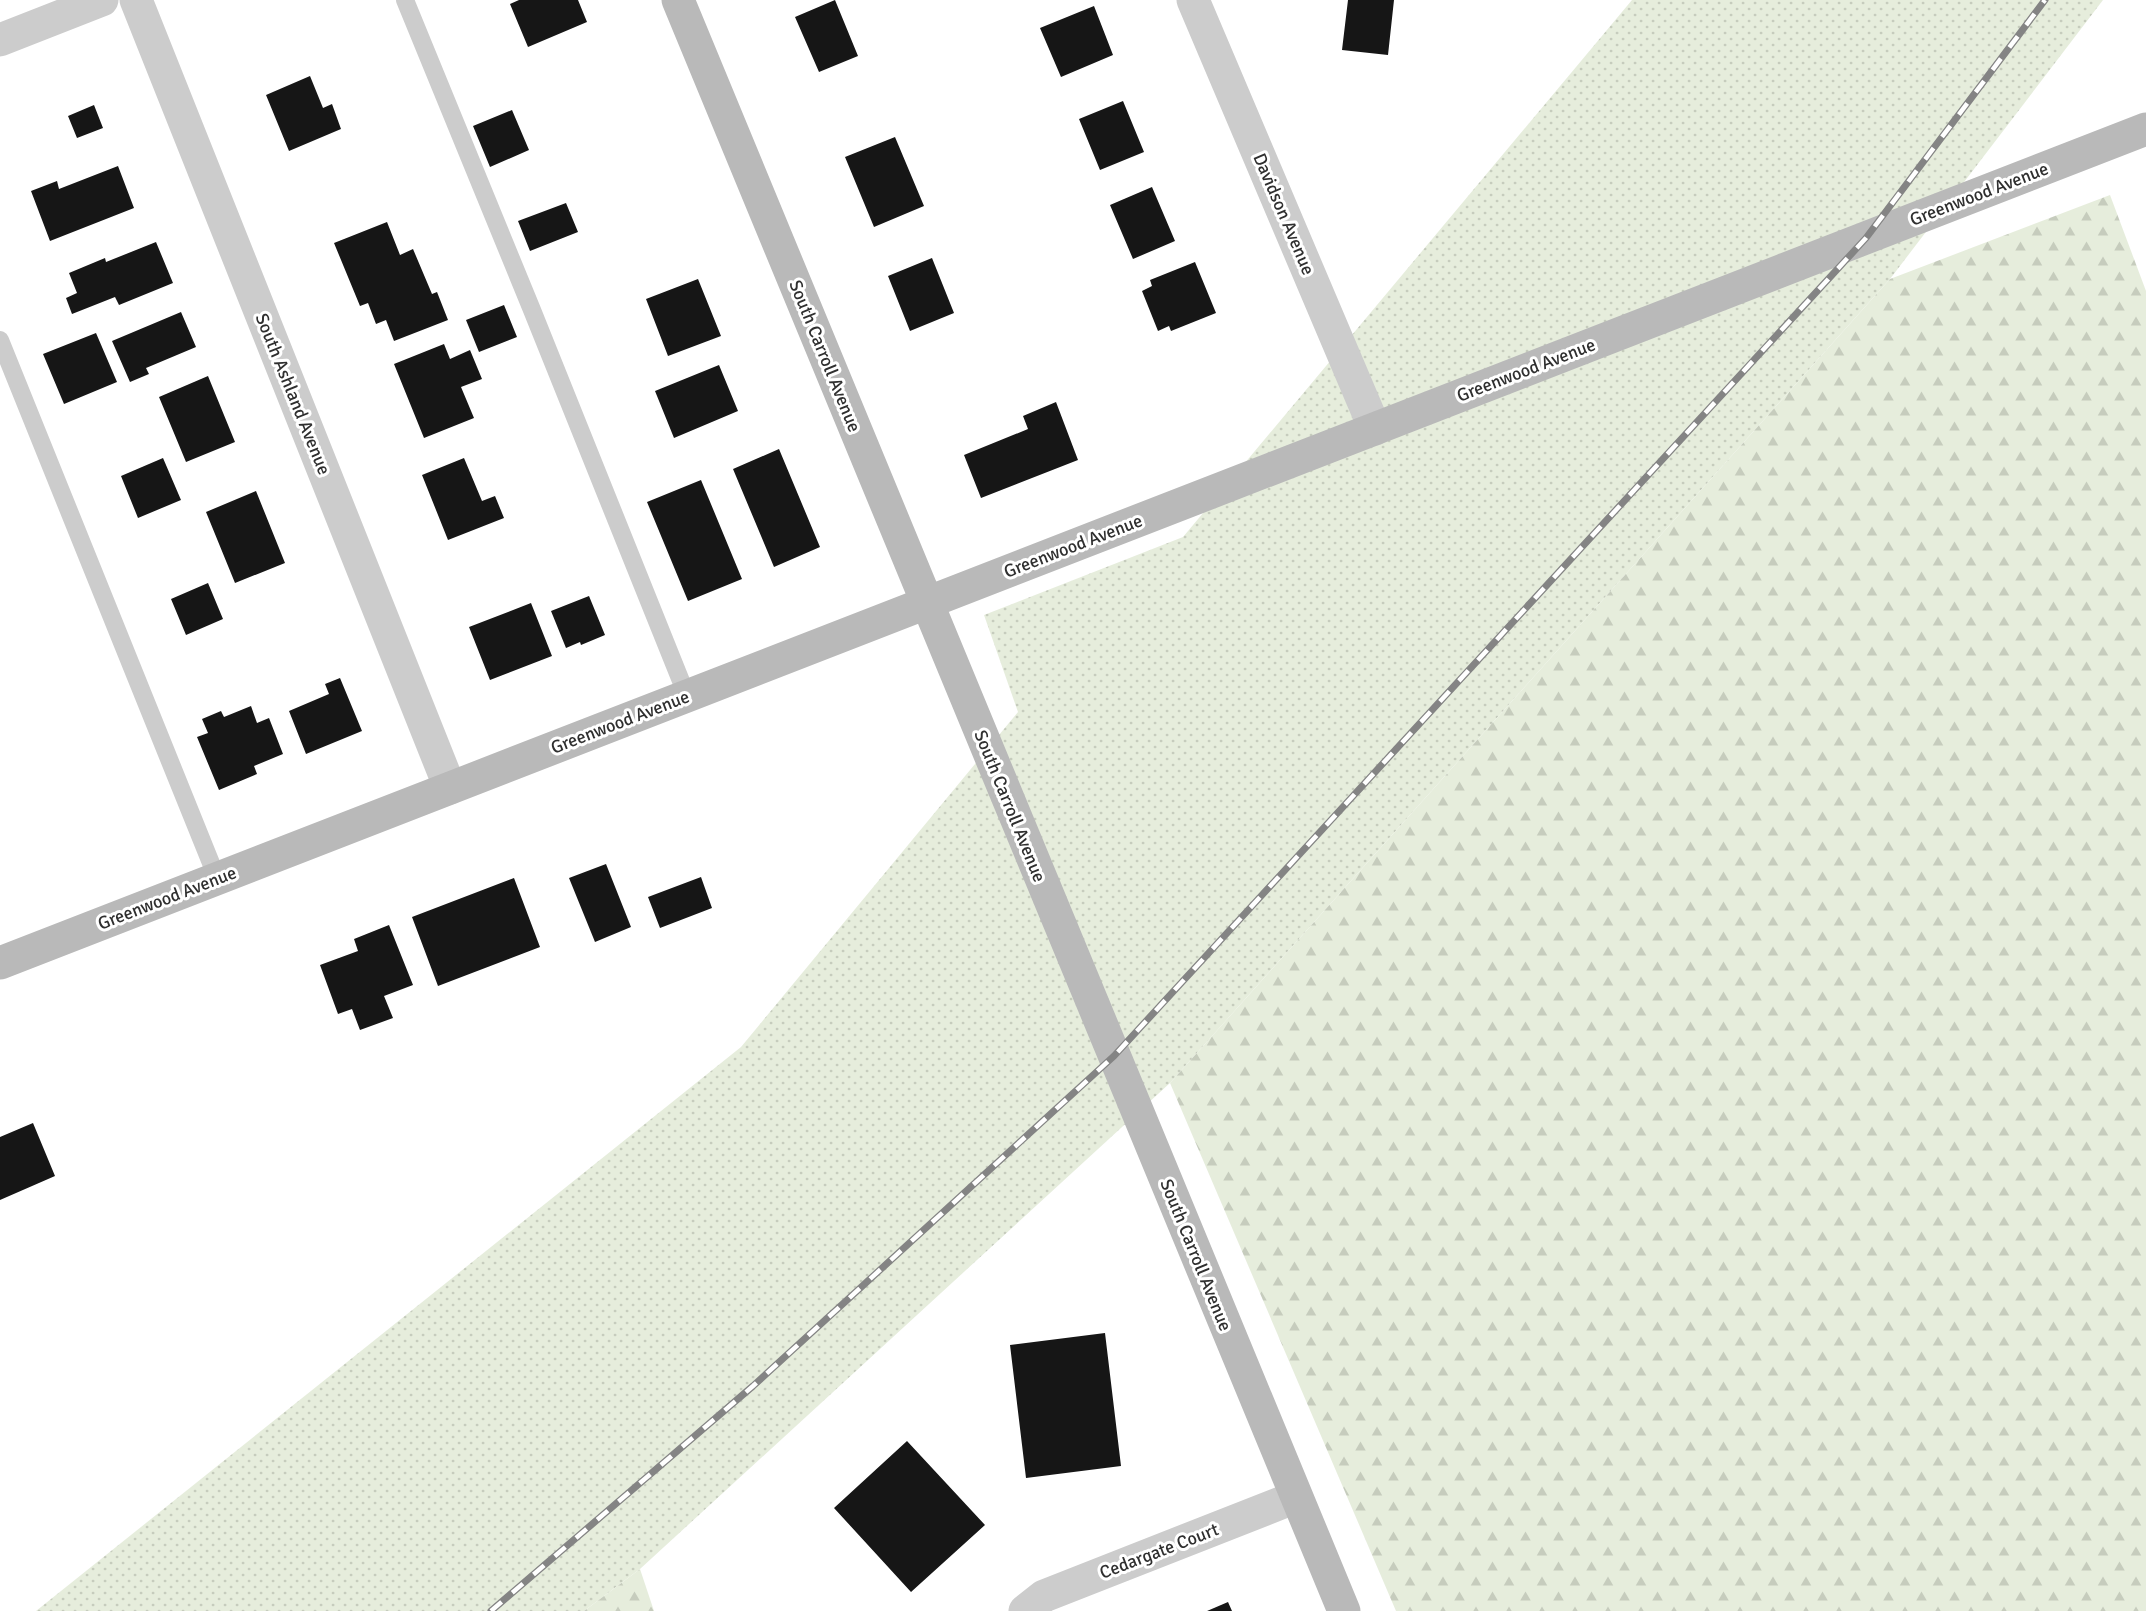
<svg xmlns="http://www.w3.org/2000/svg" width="2146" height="1611" viewBox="0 0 2146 1611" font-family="Signika,sans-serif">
<defs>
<pattern id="grass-dots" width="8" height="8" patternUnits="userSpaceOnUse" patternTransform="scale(1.5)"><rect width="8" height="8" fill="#e6eddc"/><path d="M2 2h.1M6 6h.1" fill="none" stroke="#c6ccbd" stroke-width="1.8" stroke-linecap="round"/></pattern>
<pattern id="forest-firs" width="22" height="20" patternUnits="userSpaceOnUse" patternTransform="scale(1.5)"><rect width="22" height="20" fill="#e6eddc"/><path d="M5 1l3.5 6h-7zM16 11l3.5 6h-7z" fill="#c6ccbd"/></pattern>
</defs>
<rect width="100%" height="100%" fill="#fff"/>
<!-- grass -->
<path fill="url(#grass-dots)" d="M1632,0H2103L1890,279L1170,1083L640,1569L584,1611H36L741,1047L1018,712L984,615L1183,537Z"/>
<!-- forest -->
<path fill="url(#forest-firs)" d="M2110,195L2146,291V1611H1396L1170,1083L1890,279Z
M640,1569L654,1611H584Z"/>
<!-- building -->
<path fill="#161616" d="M519,0H578L587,22L528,47L510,4Z
M835,0L858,56L819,72L795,17Z
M1348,0H1394L1388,55L1342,50Z
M1094,6L1113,55L1061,77L1040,28Z
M310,76L323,108L332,104L341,129L289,151L266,95Z
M1123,101L1144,152L1100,170L1079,119Z
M94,105L103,128L77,138L68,116Z
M512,110L529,150L490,167L473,126Z
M895,137L924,206L874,227L845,157Z
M118,166L134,208L50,241L31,191L57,181L59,189Z
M1152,187L1175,241L1133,259L1110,205Z
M566,203L578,232L530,251L518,221Z
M387,222L400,255L413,249L432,294L437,292L448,320L394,341L386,320L376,324L368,303L360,306L334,243Z
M156,242L173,283L119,305L115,297L72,314L66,298L77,293L69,273L105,258L106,262Z
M932,258L954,313L910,331L888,276Z
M1195,262L1216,313L1171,331L1169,326L1158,331L1142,291L1152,286L1150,280Z
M698,279L721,336L668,356L646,299Z
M504,305L517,337L479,352L466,320Z
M181,312L196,347L146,368L149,374L130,382L112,341Z
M96,333L117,382L64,404L43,354Z
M444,344L450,359L470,350L482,379L461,387L474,418L424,438L394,364Z
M719,365L738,411L674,438L655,391Z
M208,376L235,442L186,462L159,397Z
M1056,402L1078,460L981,498L964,455L1028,429L1023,416Z
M779,449L820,547L774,567L733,469Z
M163,458L181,500L138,518L121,476Z
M464,458L482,501L495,496L504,518L448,540L422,475Z
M701,480L742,579L688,601L647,502Z
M256,491L285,563L235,583L206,512Z
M208,583L223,619L186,635L171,599Z
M589,596L605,635L581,645L580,642L566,648L551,611Z
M531,603L552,656L490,680L469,627Z
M340,678L362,731L306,754L289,711L329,694L325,684Z
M251,706L257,723L269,718L283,754L254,766L257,774L219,790L197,737L208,733L202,719L221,711L224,717Z
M606,864L631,927L595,942L569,878Z
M701,877L712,908L660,928L648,897Z
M514,878L540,947L438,986L412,917Z
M389,925L413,985L384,996L393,1018L360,1030L352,1009L338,1014L320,965L358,951L354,939Z
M33,1123L55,1176L0,1200V1137Z
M1105,1333L1121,1466L1026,1478L1010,1345Z
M907,1441L985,1525L911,1592L834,1508Z
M1228,1602L1232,1611H1207Z"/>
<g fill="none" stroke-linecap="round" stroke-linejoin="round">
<!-- lane -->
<path stroke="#ccc" stroke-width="18" d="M405,0L532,310L687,696
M0,340L217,878"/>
<!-- street -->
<path stroke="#ccc" stroke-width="33" d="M136,0L450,788
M1193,0L1375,429
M0,40L102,0
M1025,1611L1044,1596L1296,1497"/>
<!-- secondary -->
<path stroke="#b9b9b9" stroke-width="33" d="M678,0L1344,1611
M0,963L2146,129"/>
<defs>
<path id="rail" d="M491,1611L753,1386L1114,1056L1866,238L2045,0"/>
</defs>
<!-- rail casing -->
<use href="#rail" stroke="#848484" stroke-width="7"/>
<!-- rail -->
<use href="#rail" stroke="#fff" stroke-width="4.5" stroke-dasharray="14" stroke-linecap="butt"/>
</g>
<g text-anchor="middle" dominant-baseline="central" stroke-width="6" stroke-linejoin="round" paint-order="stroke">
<!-- street labels -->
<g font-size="18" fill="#2f2f2f" stroke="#fff">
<text transform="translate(1979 194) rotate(-21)">Greenwood Avenue</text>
<text transform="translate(1284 214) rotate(67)">Davidson Avenue</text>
<text transform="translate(825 356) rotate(68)">South Carroll Avenue</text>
<text transform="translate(1526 370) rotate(-21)">Greenwood Avenue</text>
<text transform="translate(293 394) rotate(68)">South Ashland Avenue</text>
<text transform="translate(1073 546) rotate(-21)">Greenwood Avenue</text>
<text transform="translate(620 722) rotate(-21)">Greenwood Avenue</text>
<text transform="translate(1010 806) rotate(68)">South Carroll Avenue</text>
<text transform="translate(167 898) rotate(-21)">Greenwood Avenue</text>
<text transform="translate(1196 1255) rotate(68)">South Carroll Avenue</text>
<text transform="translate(1159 1551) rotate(-21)">Cedargate Court</text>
</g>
</g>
</svg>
